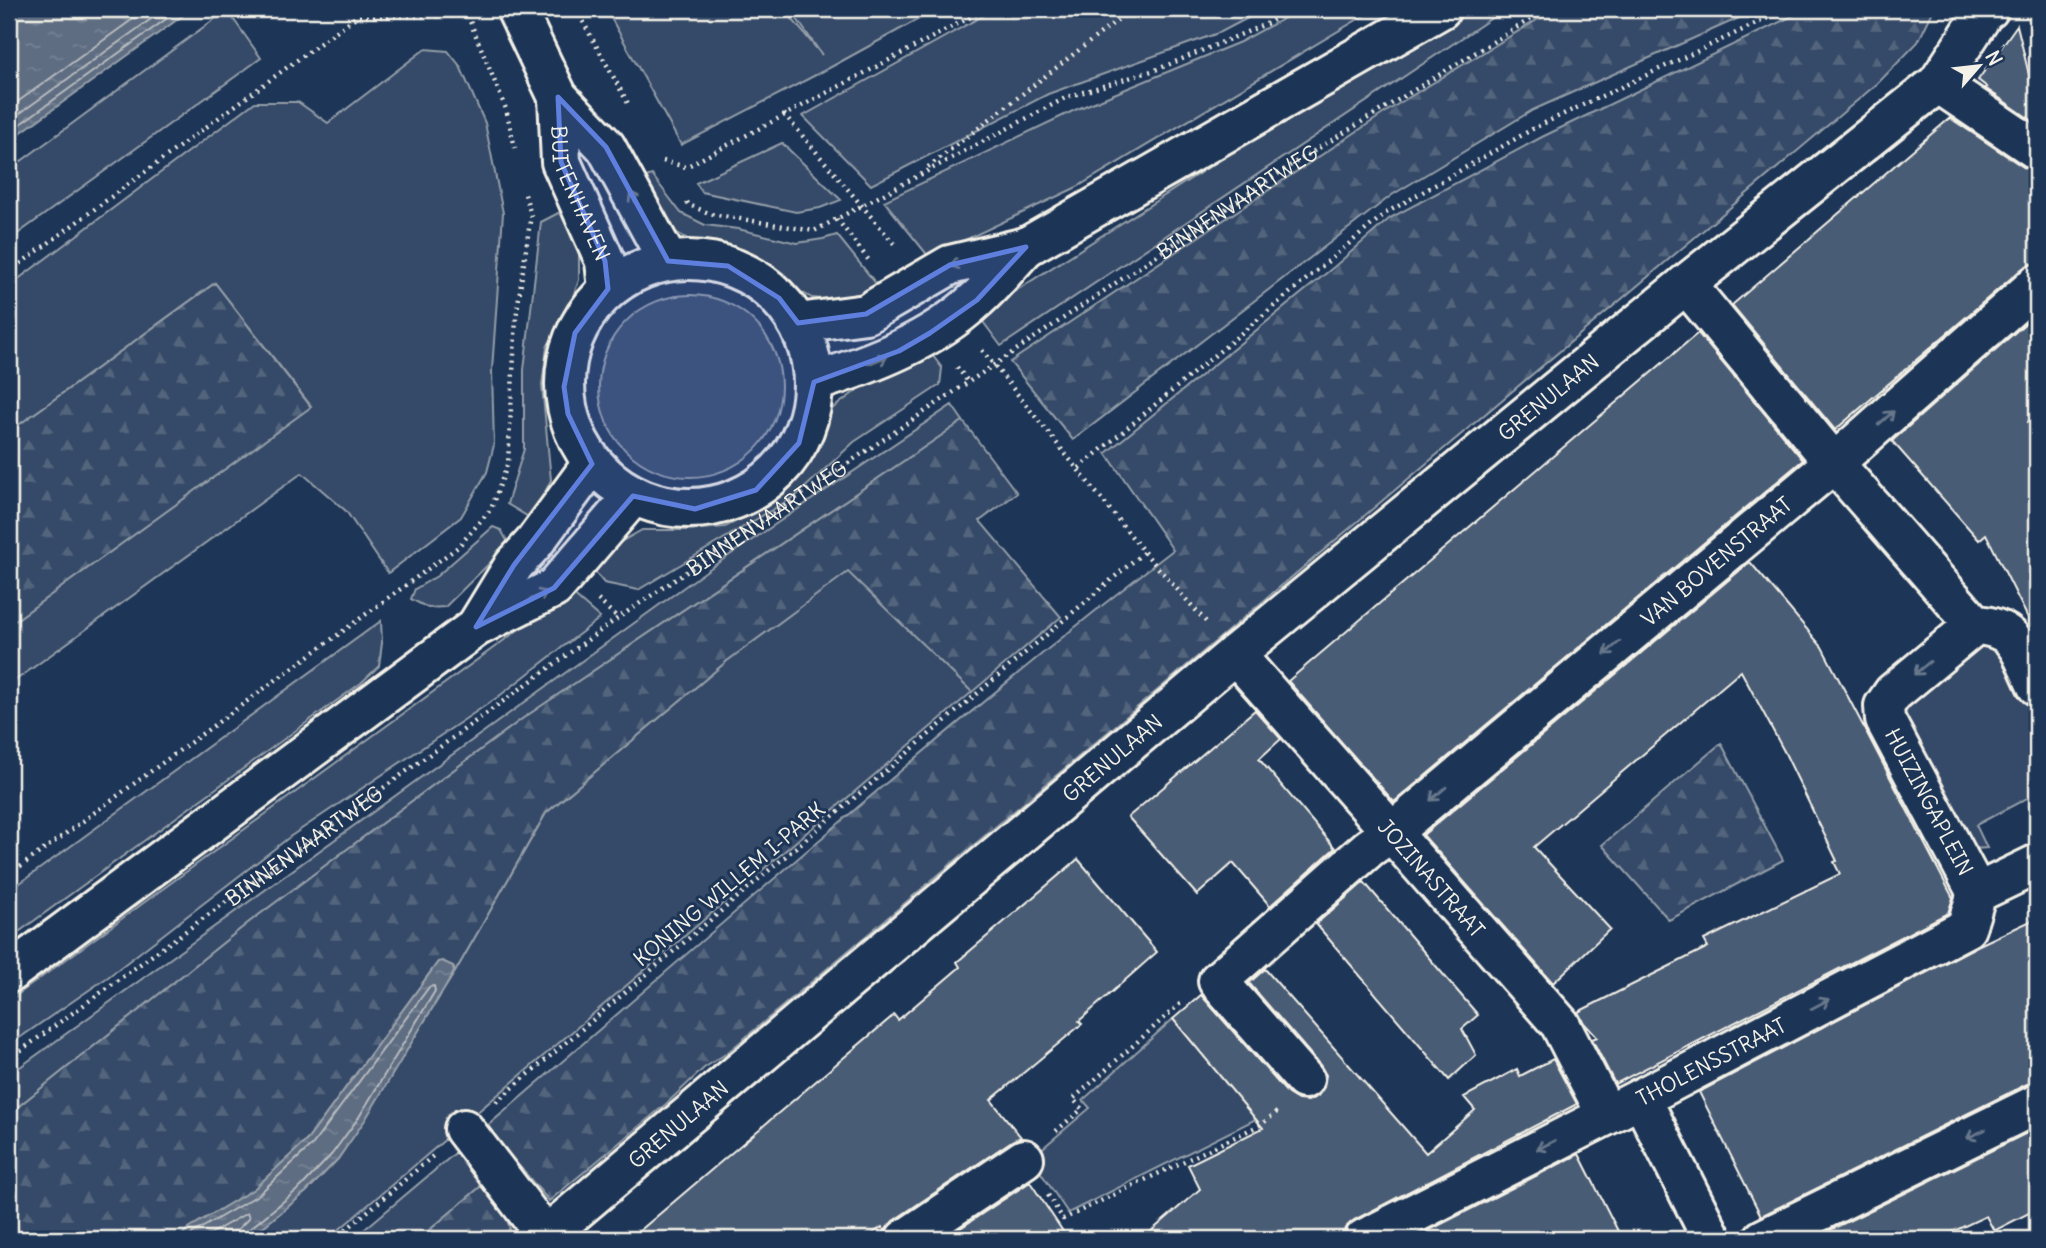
<svg xmlns="http://www.w3.org/2000/svg" width="2046" height="1248" viewBox="0 0 2046 1248" font-family="Delius,sans-serif">
<defs>
<pattern id="forest-firs" width="22" height="20" patternUnits="userSpaceOnUse" patternTransform="scale(1.75)"><rect width="22" height="20" fill="#354a67"/><path d="M5 1l3.5 6h-7zM16 11l3.5 6h-7z" fill="#53657d"/></pattern>
<pattern id="water-ripples" width="26" height="14" patternUnits="userSpaceOnUse" patternTransform="scale(1.75)"><rect width="26" height="14" fill="#5e6d82"/><path d="M2 4q2-2 4 0t4 0M15 11q2-2 4 0t4 0" fill="none" stroke="#768294"/></pattern>
</defs>
<rect width="100%" height="100%" fill="#1d3557"/>
<filter id="ink" filterUnits="userSpaceOnUse"><feTurbulence type="fractalNoise" baseFrequency=".0143" numOctaves="2"/><feDisplacementMap in="SourceGraphic" scale="14" xChannelSelector="R" yChannelSelector="G"/><feConvolveMatrix kernelMatrix="1 2 1 2 8 2 1 2 1" color-interpolation-filters="sRGB"/></filter>
<g filter="url(#ink)">
<!-- grass -->
<path fill="#354a67" stroke="#949ea8" stroke-width="2" d="M606,9H784L822,55L790,9H937L831,67L681,145Z
M995,9H1265L1221,32L1048,94L871,185L803,116Z
M1301,9H1375L1077,187L929,257L884,201L1075,110L1240,42Z
M1466,9H1505L1001,346L978,315L1323,94Z
M227,10L261,58L9,240V170Z
M425,49L448,51L460,66L485,123L503,213L492,370L494,445L487,472L461,517L388,573L346,511L302,473L9,685V625L311,406L215,283L9,432V286L255,102H298L328,123Z
M782,143L841,200L820,208L796,212L702,192L696,183Z
M652,175L681,213L705,225L738,229L797,243L823,239L837,235L882,291L854,302L812,298L794,288L769,265L729,248L697,244L672,230L635,181Z
M566,209L579,246V280L567,313L547,347L542,385L551,480L532,519L507,504L524,449V370L541,222Z
M599 386a91 91 0 1 1 182 0a91 91 0 1 1-182 0Z
M927,348L942,368L940,385L854,442L797,495L638,590L604,583L590,566L610,548L642,530H688L725,527L768,506L793,485L811,456L819,430L828,412L856,391Z
M952,405L963,421L522,719L248,923L9,1114V1075L709,569Z
M493,527L501,530L509,544L445,607L428,608L411,599L415,589L437,576Z
M848,571L972,692L328,1239H248L306,1192L338,1159L455,972L546,813L727,661Z
M570,592L600,618L498,697L291,836L108,977L9,1045V1001Z
M381,621L382,643L379,666L361,683L9,939V891Z
M1993,643L2008,652L2037,707V793L1976,825L1987,848L1974,849L1899,719L1905,706L1974,648Z
M1173,1019L1258,1118L1068,1213L1031,1158L1090,1108L1083,1100Z
M466,1144L493,1176L419,1239H353Z"/>
<!-- forest -->
<path fill="url(#forest-firs)" stroke="#949ea8" stroke-width="2" d="M1555,9H1759L1533,110L1392,195L1073,440L1010,362L1398,104Z
M1807,9H1934L1918,42L1878,83L727,1053L704,1068L666,1104L549,1201L486,1127C713,933 936,733 1173,550L1106,453L1335,266L1390,218L1542,137Z
M215,283L311,407L9,625V432Z
M963,421L1017,493L980,521L1061,617L972,692L848,572L727,661L546,813L455,972L453,966L438,962L308,1139L254,1189L189,1228L178,1239H9V1114L248,923L522,719Z
M1721,743L1783,860L1669,920L1602,845Z
M493,1176L510,1229L499,1239H419Z"/>
<!-- water -->
<path fill="url(#water-ripples)" stroke="#9aa2ab" stroke-width="2" d="M9,9H192L9,141Z
M442,961L453,966L454,972L365,1120L338,1159L306,1192L248,1239H178L189,1228L254,1189L308,1139L438,962Z"/>
<g fill="none" stroke-linecap="round" stroke-linejoin="round">
<!-- shore -->
<path stroke="#b8bcbf" stroke-width="2" d="M9,108L147,9
M9,121L165,9
M9,132L180,9
M188,1239L193,1233L258,1195L313,1144L429,987L434,986L435,991L359,1117L332,1154L301,1187L247,1231L245,1239
M201,1239L247,1213L249,1218L238,1229L236,1239"/>
</g>
<!-- building -->
<path fill="#485b74" stroke="#f4f1e8" stroke-width="2" d="M2017,25L2031,83L2037,89V124L1985,88L1987,87L1978,80Z
M1950,118L2025,168L2037,172V263L2023,268L1835,430L1732,305Z
M2037,313V414L2028,422L2037,433V636L1986,534L1979,540L1892,441Z
M1698,333L1803,460L1394,802L1288,681Z
M1750,562L1822,647L1953,898L1948,913L1615,1084L1592,1039L1597,1037L1584,1023L1578,1012L1708,947L1704,940L1840,874L1834,862L1837,861L1785,753L1741,671L1534,847L1610,929L1553,983L1423,835Z
M1255,710L1281,739L1259,759L1335,848L1270,906L1233,863L1197,895L1128,817Z
M1078,859L1157,952L1079,1021L1082,1024L991,1100L1021,1137L1012,1141L893,1221L885,1231L882,1227L864,1239H630L894,1015L898,1020L960,967L957,962Z
M1364,882L1478,1015L1462,1029L1476,1055L1449,1080L1316,924Z
M2037,918V1082L2027,1084L1761,1216L1699,1092L1977,946Z
M1265,969L1426,1153L1475,1110L1464,1097L1517,1069L1520,1076L1553,1059L1577,1104L1354,1220L1345,1228L1342,1239H1142L1200,1189L1188,1165L1263,1128L1173,1019L1201,995L1288,1094L1298,1100L1308,1101L1318,1096L1324,1087L1326,1075L1320,1065L1249,983Z
M2037,1128V1209L1994,1231L1986,1216L1937,1239H1812Z
M1579,1154L1622,1239H1412Z
M1030,1182L1068,1239H944Z"/>
<g fill="none" stroke-linecap="round" stroke-linejoin="round">
<defs>
<g id="minor">
<path d="M1938,83L2037,150"/>
<path d="M1686,284L1834,463L1975,625"/>
<path id="s2" d="M1235,654L1560,1024L1606,1114"/>
<path d="M1977,893L1885,720L1884,706L1893,693L1975,625C2018,627 2020,652 2037,686"/>
<path id="s3" d="M1304,1079L1218,981L1369,848L1392,832L1834,463L2037,284"/>
<path d="M1641,1098L1712,1239"/>
<path d="M464,1129L548,1239"/>
<path id="s4" d="M542,1239L1235,654L1686,284L1938,83L1985,11L1989,9"/>
<path d="M905,1239L1024,1159"/>
<path id="s5" d="M1364,1239L1641,1098L1966,928L1977,893L2037,864"/>
<path d="M1763,1239L2037,1104"/>
</g>
<g id="major">
<path d="M516,9L558,97L606,147L668,261"/>
<path id="s6" d="M558,97L561,162L605,261L608,289"/>
<circle cx="689" cy="384" r="124"/>
<path d="M798,323L866,314L950,265L1026,247L1441,9"/>
<path d="M814,382C872,364 932,341 977,299C995,283 1010,264 1026,247"/>
<path d="M476,627L514,565L534,543L592,464"/>
<path d="M9,973L476,627L554,588L633,496"/>
</g>
</defs>
<!-- minor casing -->
<use href="#minor" stroke="#f4f1e8" stroke-width="44"/>
<!-- major casing -->
<use href="#major" stroke="#f4f1e8" stroke-width="44"/>
<!-- path -->
<g stroke="#f4f1e8" stroke-width="4.5" stroke-dasharray="2 5" stroke-linecap="butt">
<path d="M465,9L506,109L515,148"/>
<path d="M576,9L630,107"/>
<path d="M784,114L896,246"/>
<path d="M663,161L686,167L986,9"/>
<path d="M928,167L1132,9"/>
<path d="M687,202L689,205L711,214L814,231L1067,97L1158,69L1266,24L1292,9"/>
<path d="M837,219L871,263"/>
<path d="M9,272L357,16H451L463,9"/>
<path d="M982,350L1144,552L1208,624"/>
<path d="M957,367L969,383"/>
<path d="M1079,468L1386,213L1536,127L1787,9"/>
<path d="M598,600L618,618"/>
<path d="M9,875L458,547L491,509L508,463L516,318L531,215L524,191"/>
<path id="s1" d="M9,1059L618,618L1291,165L1547,9"/>
<path d="M496,1102L1144,552"/>
<path d="M1056,1131L1082,1109L1073,1099L1182,1002"/>
<path d="M1048,1195L1063,1219L1262,1124L1277,1112"/>
<path d="M335,1239L433,1156"/>
</g>
<!-- minor -->
<use href="#minor" stroke="#1d3557" stroke-width="38"/>
<!-- major -->
<use href="#major" stroke="#1d3557" stroke-width="38"/>
</g>
<!-- one-way arrows -->
<defs><path id="oneway-shaft" d="M-6 0H5M1.5-3L5.5 0L1.5 3" fill="none" stroke-width="1.6" stroke-linecap="round" stroke-linejoin="round" transform="scale(1.75)"/></defs>
<g stroke="#68778a">
<use href="#oneway-shaft" transform="translate(635 201) rotate(-119)"/>
<use href="#oneway-shaft" transform="translate(960 263) rotate(165)"/>
<use href="#oneway-shaft" transform="translate(878 360) rotate(-22)"/>
<use href="#oneway-shaft" transform="translate(1886 418) rotate(-41)"/>
<use href="#oneway-shaft" transform="translate(538 596) rotate(-26)"/>
<use href="#oneway-shaft" transform="translate(1612 648) rotate(140)"/>
<use href="#oneway-shaft" transform="translate(1922 668) rotate(141)"/>
<use href="#oneway-shaft" transform="translate(1438 794) rotate(140)"/>
<use href="#oneway-shaft" transform="translate(1820 1004) rotate(-28)"/>
<use href="#oneway-shaft" transform="translate(1976 1134) rotate(154)"/>
<use href="#oneway-shaft" transform="translate(1546 1145) rotate(153)"/>
</g>
</g>
<!-- marked area -->
<path fill="#5e7fdd" fill-opacity="0.2" stroke="#5e7fdd" stroke-width="5" stroke-linejoin="round" d="M558,97L606,147L668,261L728,266L779,298L798,323L866,314L950,265L1026,247L977,300L930,333L899,351L814,382L799,443L756,490L695,509L633,496L554,588L476,627L514,565L592,464L568,414L564,387L575,333L608,289L605,261L561,162Z"/>
<g text-anchor="middle" dominant-baseline="central" stroke-width="6" stroke-linejoin="round" paint-order="stroke">
<!-- street labels -->
<g font-size="21" fill="#f4f1e8" stroke="#1d3557">
<text stroke="none"><textPath href="#s6" startOffset="100">BUITENHAVEN</textPath></text>
<text stroke="none"><textPath href="#s1" startOffset="1498">BINNENVAARTWEG</textPath></text>
<text stroke="none"><textPath href="#s4" startOffset="1312">GRENULAAN</textPath></text>
<text stroke="none"><textPath href="#s1" startOffset="931">BINNENVAARTWEG</textPath></text>
<text stroke="none"><textPath href="#s3" startOffset="782">VAN BOVENSTRAAT</textPath></text>
<text stroke="none"><textPath href="#s4" startOffset="746">GRENULAAN</textPath></text>
<text transform="translate(1929 802) rotate(62)">HUIZINGAPLEIN</text>
<text stroke="none"><textPath href="#s1" startOffset="364">BINNENVAARTWEG</textPath></text>
<text stroke="none"><textPath href="#s2" startOffset="298">JOZINASTRAAT</textPath></text>
<text transform="translate(729 884) rotate(-40)">KONING WILLEM I-PARK</text>
<text stroke="none"><textPath href="#s5" startOffset="390">THOLENSSTRAAT</textPath></text>
<text stroke="none"><textPath href="#s4" startOffset="178">GRENULAAN</textPath></text>
</g>
</g>
<!-- margin -->
<rect width="2046" height="1248" fill="none" stroke="#1d3557" stroke-width="35"/>
<rect x="18" y="18" width="2011" height="1213" fill="none" stroke="#f4f1e8" stroke-width="2.5" filter="url(#ink)"/>
<!-- north arrow -->
<g transform="translate(1979 66) rotate(62)" stroke="#1d3557" stroke-width="5" paint-order="stroke">
<path d="M0-5L12 26L0 18L-12 26Z" fill="#f4f1e8"/>
<text y="-10" font-size="19" font-weight="bold" text-anchor="middle" fill="#f4f1e8">N</text>
</g>
</svg>
